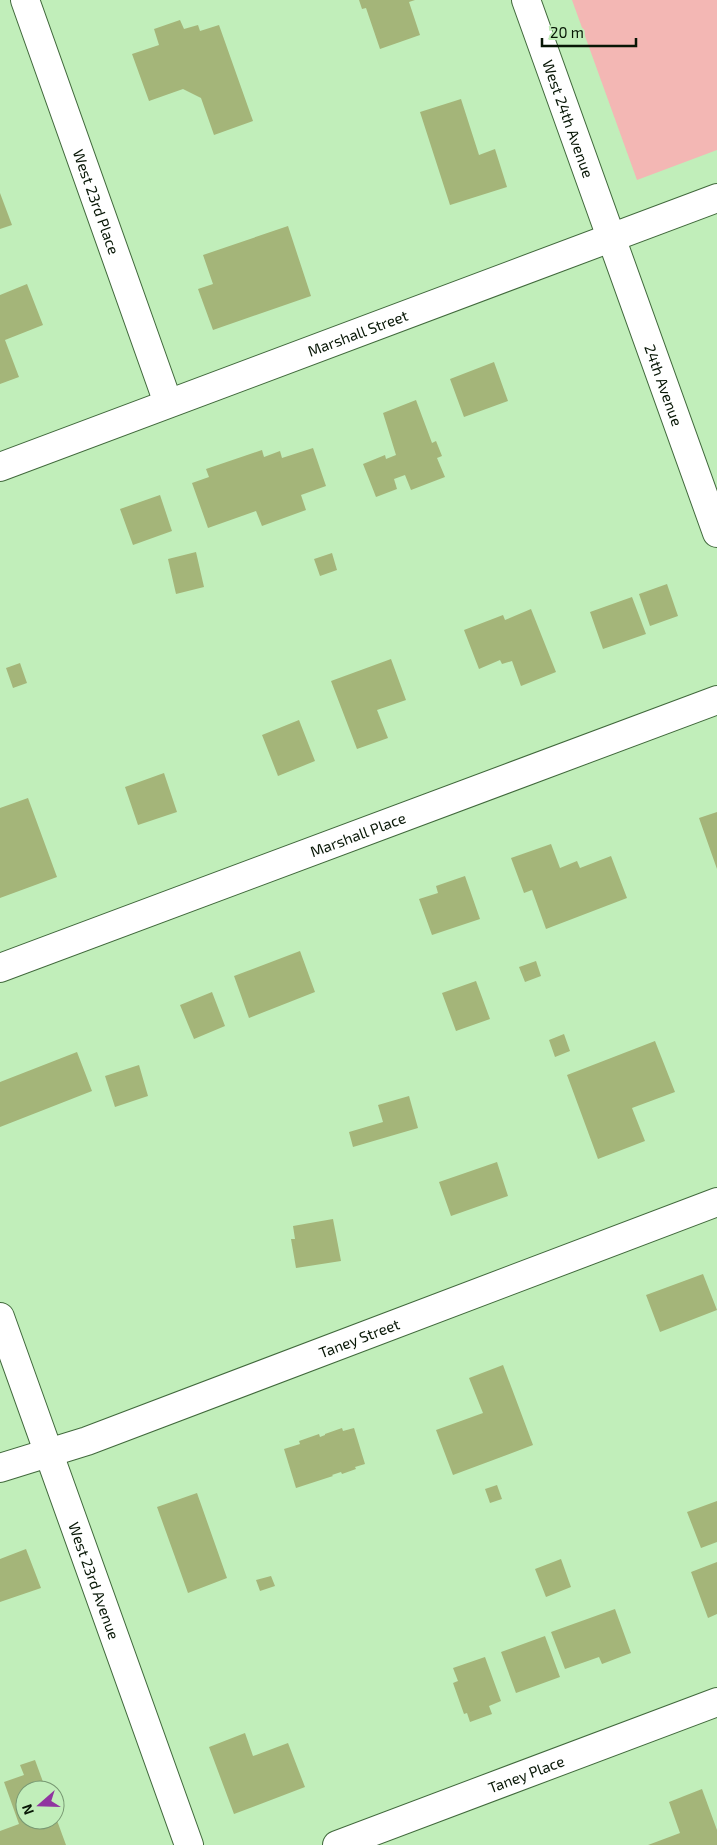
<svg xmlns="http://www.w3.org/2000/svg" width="717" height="1845" viewBox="0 0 717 1845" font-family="'Exo 2',sans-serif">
<rect width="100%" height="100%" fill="#c1eeba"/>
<!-- green -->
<path fill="#f3b7b4" d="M572,0H717V150L637,180Z"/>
<!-- building -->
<path fill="#a4b579" d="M359,0H415L409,2L420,35L380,49L366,8L362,9Z
M180,20L184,29L198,25L200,31L219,25L253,121L214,135L201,98L183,89L149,101L132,54L159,45L154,29Z
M461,99L479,155L495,149L507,187L450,205L420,112Z
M0,193L12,225L0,229Z
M288,226L311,296L213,330L198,289L213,284L203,255Z
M27,284L43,325L5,340L19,377L0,384V295Z
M494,362L508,401L464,417L450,379Z
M416,400L432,443L436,441L442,456L437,458L445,477L411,490L405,475L394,479L397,489L376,497L363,464L385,455L386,459L396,455L383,413Z
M313,448L326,486L301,495L306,510L262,526L256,511L208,528L192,483L209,477L206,469L262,450L264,457L280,451L282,458Z
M160,495L172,531L133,545L120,509Z
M196,552L204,587L176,594L168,559Z
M332,553L337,570L320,576L314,559Z
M667,584L678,616L650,626L639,594Z
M632,597L646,634L603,649L590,612Z
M531,609L556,672L521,686L512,661L502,664L500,660L479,669L464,630L503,615L505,620Z
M391,659L406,700L377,710L388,738L357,749L331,681Z
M20,663L27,683L13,688L6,668Z
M299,720L315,761L278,776L262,735Z
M164,773L177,812L138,825L125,787Z
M28,798L57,877L0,898V808Z
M717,812V869L699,818Z
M551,844L560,868L577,861L580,868L611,856L627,898L546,929L532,890L524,893L511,858Z
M465,876L480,919L432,935L419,899L438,893L436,886Z
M300,951L315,992L249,1018L234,976Z
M536,961L541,976L525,982L519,967Z
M476,981L490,1019L456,1031L442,993Z
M212,992L225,1026L194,1039L180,1005Z
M564,1034L570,1051L555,1057L549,1040Z
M655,1041L675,1092L632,1108L645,1141L598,1159L567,1075Z
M77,1052L92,1091L0,1127V1082Z
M139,1065L148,1096L115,1107L105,1076Z
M409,1096L418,1128L353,1147L349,1132L383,1122L378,1105Z
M497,1162L508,1196L451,1216L439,1182Z
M333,1219L341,1261L296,1268L291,1239H295L293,1226Z
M703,1274L717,1310L660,1332L646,1295Z
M503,1365L533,1445L453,1475L436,1430L483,1413L469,1378Z
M342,1428L343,1431L354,1428L365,1464L355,1467L356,1469L342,1474L341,1472L332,1475L333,1476L296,1488L284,1449L300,1444L299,1441L319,1434L320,1437L325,1435V1434Z
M497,1485L502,1499L490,1503L485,1489Z
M197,1493L227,1578L188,1593L157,1507Z
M717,1501V1542L701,1548L687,1512Z
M26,1549L41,1588L0,1602V1559Z
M561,1559L571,1587L546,1597L535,1569Z
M717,1562V1614L708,1618L691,1572Z
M271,1576L275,1586L260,1591L256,1580Z
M615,1609L631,1653L602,1664L599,1657L565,1669L551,1632Z
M545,1636L560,1677L516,1693L501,1652Z
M485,1657L501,1701L489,1706L492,1714L470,1722L467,1713L464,1714L453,1683L458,1681L453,1668Z
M245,1733L253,1756L288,1743L305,1787L234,1814L209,1747Z
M35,1760L46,1790H25V1820H55V1815L66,1845H0V1831L19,1824L4,1782L24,1775L20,1765Z
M702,1789L717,1830V1845H648L680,1833L669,1802Z"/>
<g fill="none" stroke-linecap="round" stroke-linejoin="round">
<defs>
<g id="minor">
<path id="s1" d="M25,0L168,403"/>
<path id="s2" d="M526,0L717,533"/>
<path id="s3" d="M0,467L717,198"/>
<path id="s4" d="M0,968L717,700"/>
<path id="s5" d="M0,1317L189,1845"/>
<path id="s6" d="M0,1468L87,1441L717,1202"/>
<path id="s7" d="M337,1845L717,1702"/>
</g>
</defs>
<!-- minor casing -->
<use href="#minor" stroke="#41693c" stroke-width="30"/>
<!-- minor -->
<use href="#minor" stroke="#fff" stroke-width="28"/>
</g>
<g text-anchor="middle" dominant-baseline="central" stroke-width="4" stroke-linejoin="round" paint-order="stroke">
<!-- street labels -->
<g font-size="15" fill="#071605" stroke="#c1eeba">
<text stroke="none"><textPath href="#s2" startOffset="126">West 24th Avenue</textPath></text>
<text stroke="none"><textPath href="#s1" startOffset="214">West 23rd Place</textPath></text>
<text stroke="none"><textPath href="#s3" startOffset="382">Marshall Street</textPath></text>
<text stroke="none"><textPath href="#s2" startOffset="409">24th Avenue</textPath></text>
<text stroke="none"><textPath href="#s4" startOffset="382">Marshall Place</textPath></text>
<text stroke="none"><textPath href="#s6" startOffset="382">Taney Street</textPath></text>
<text stroke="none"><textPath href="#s5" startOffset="280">West 23rd Avenue</textPath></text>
<text stroke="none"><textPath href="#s7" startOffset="202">Taney Place</textPath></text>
</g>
</g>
<!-- north arrow -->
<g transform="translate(40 1805) rotate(250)"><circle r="24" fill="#c1eeba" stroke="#779872"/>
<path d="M0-4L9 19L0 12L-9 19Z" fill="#9035a0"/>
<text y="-8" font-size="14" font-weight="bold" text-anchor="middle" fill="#071605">N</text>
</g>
<!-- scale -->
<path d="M542 38v8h94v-8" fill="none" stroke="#071605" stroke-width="2.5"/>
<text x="550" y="38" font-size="15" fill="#071605" stroke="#c1eeba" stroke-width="4" paint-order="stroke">20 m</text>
</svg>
